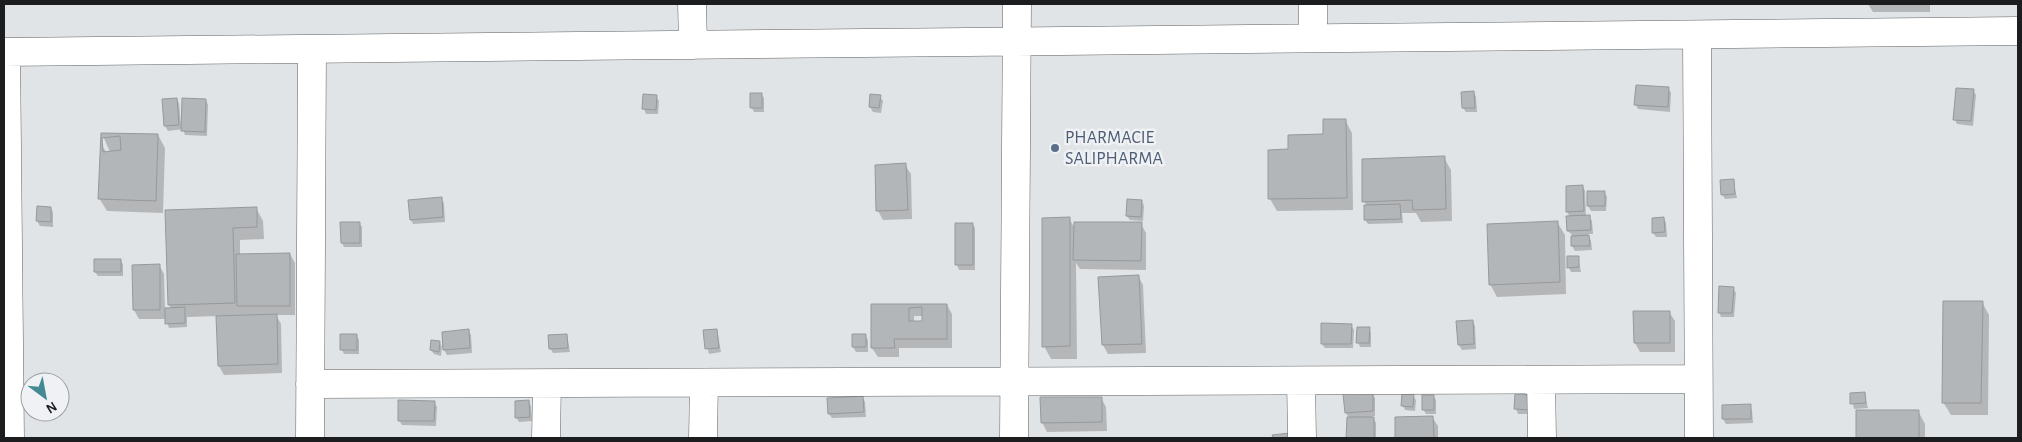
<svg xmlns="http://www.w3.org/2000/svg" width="2022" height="442" viewBox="0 0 2022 442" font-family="'Alegreya Sans',sans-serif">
<rect width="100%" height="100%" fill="#e1e4e6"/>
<!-- shadow -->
<path fill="#0003" fill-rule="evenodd" d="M1868,4H1930V12H1873Z
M1668,88L1671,93L1670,112L1638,109L1636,105Z
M1973,90L1976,95L1973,126L1957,124L1955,120Z
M1474,93L1476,97L1477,112H1466L1463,108Z
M761,94L764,98V112H754L752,108Z
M656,96L659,101L658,114H646L644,109Z
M880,97L883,101L881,113L873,112L870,107Z
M176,99L179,103L181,126L206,100L208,105L207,136L185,135L183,129L168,131L165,126L163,100Z
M1345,120L1352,133L1353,210L1277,211L1270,199L1289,151L1324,135Z
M102,134L158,135L165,148L163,213L107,211L99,198L101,144L107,153L110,152Z
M1444,158L1451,170L1452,221L1421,222L1416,213H1402L1403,223L1368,224L1365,220L1367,206L1364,201Z
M905,165L911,174L912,219L883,220L878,211Z
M1733,181L1737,198L1725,199L1722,194Z
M1583,187L1585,191L1586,217H1589L1592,221L1593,234H1588L1591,241L1592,250L1575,251L1572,246V235L1568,231L1570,217L1567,212Z
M1588,192H1604L1607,197L1606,211H1591L1588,206Z
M441,199L444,203L445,222L413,224L411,220Z
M1142,201L1144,206L1143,221L1130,220L1127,216Z
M51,208L53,213V227L40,226L37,221Z
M256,208L263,221L264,239L240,240V255L290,254L295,263V315H276L281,324L282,373L224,375L219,366L218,316L187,317V327L169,328L166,319H139L134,310L159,265L164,274L165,309H172L169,305L166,212Z
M1069,218L1075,229L1141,224L1146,233V270L1080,269L1076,263L1077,359H1051L1044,346Z
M1664,219L1666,223L1667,237H1656L1653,233Z
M1557,222L1565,235L1566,294L1497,297L1490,284Z
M359,223L362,227V247H344L342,243Z
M956,224H972L975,228V270H959L957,265Z
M1578,257L1581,272H1571L1569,268Z
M121,260L123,265V276H98L95,272Z
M1138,276L1143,285L1146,353L1108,354L1103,345L1100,278Z
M1733,288L1736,293L1734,317H1721L1719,312Z
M1982,302L1989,315L1988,415H1951L1943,402Z
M947,305L952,314V348H899V357H878L872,348V306ZM914,316H923L924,322H914Z
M1669,312L1675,321V352H1640L1635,343Z
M1458,322H1473L1475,326L1476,349L1462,350L1459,345Z
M1351,325L1354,330L1353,348H1325L1322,344Z
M1369,329L1371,333V347H1360L1358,342Z
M717,330L721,352L709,354L704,332Z
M468,331L471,335L472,353L447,355L444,350L443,333Z
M356,335L359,340V354H344L342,350Z
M567,335L570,352L553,353L550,348Z
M865,335L868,340V352H856L853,347Z
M440,343L442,347L441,356L434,354L431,350Z
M1372,393L1375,398V416H1372L1376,423V438H1348L1349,418L1346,413Z
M1864,393L1868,408L1854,409L1851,394Z
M1413,396L1416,400L1415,411L1405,410L1403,406Z
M1433,396L1436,400V414H1426L1423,409Z
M1530,396L1532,414H1518L1516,409Z
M863,398L865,402L866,417L832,418L829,414Z
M1101,398L1106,407L1107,431L1047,432L1042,422Z
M434,402L437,407L436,426L402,425L399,420Z
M529,402L531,406L532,421L519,422L516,417Z
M1723,406H1750L1752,410L1753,423L1726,424L1723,419Z
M1857,411H1918L1925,424V438H1857Z
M40,412H54L53,420L42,419Z
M1432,417L1438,426V438H1397L1396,418Z"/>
<!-- building -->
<path fill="#b3b6b8" stroke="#96999b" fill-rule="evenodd" d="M1636,85L1669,87L1668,107L1634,105Z
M1956,88L1974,89L1971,121L1953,120Z
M1474,91L1475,108H1462L1461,92Z
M750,93H762V108H750Z
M643,94L657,95L656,110L642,109Z
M870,94L881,95L879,108L869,107Z
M177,98L179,125L164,126L162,99Z
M182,98L206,99L205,132L181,131Z
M1323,119H1346L1347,198L1268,199V150L1288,149V135L1323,134Z
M101,133L158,134L156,201L98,199ZM120,136L121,150L103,152L102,138Z
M1445,156L1446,209L1413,210L1412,200L1362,202V159Z
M906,163L908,210L876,211L875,165Z
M1734,179L1735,194L1721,195L1720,180Z
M1583,185L1584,211L1566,212V186Z
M1587,191H1605V206H1587Z
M442,197L443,217L410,220L408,200Z
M1127,199L1142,200L1141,217L1126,216Z
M1400,204L1401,219L1364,220V205Z
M37,206L51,207V222L36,221Z
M257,207V227L233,228L235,303L168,305L165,210Z
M1590,215L1591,230L1567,231L1566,216Z
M1070,217V346L1042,347V218Z
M1664,217L1665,232L1652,233V218Z
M1558,221L1560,282L1489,285L1487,224Z
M340,222H360V243H341Z
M1074,222H1142L1141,261L1073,260Z
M955,223H973V265H955Z
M1589,235L1590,246H1571V236Z
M290,253V306H237L236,254Z
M1567,256H1579V267L1567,268Z
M94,259H121V272H94Z
M160,264V310H133L132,265Z
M1139,275L1142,344L1102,345L1098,277Z
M1719,286L1734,287L1732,313H1718Z
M1943,301H1983L1981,403H1942Z
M871,304H947V339H894L895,348H871ZM922,307V321H909V308Z
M185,307V323L165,324V308Z
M1633,311H1670V343H1634Z
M277,314L278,364L218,366L216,316Z
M1473,320L1474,344L1458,345L1456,321Z
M1321,323L1352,324L1351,344H1321Z
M1357,327H1370L1369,343H1356Z
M469,329L470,348L443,350L442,332Z
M717,329L719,348L705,349L703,330Z
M340,334H357V350H340Z
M567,334L568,348L549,349L548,335Z
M852,334H866V347H852Z
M431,340L440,341L439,352L430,350Z
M1373,392V411L1345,413L1343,394Z
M1865,392L1866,403L1850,404V393Z
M1402,394H1414L1413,407L1401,406Z
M1515,394L1531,395L1530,410L1514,409Z
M1422,395H1434V410H1422Z
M863,396L864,412L828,414L827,398Z
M1040,397H1102V422L1041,423Z
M398,400L435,401L434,421H398Z
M529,400L530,417L515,418V401Z
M1751,404V419H1722V405Z
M1856,410H1919V438H1856Z
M38,412H51V416L38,415Z
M1433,416L1434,438H1395V417Z
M1347,417H1374V438H1346Z
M1290,433V438H1273L1272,435Z"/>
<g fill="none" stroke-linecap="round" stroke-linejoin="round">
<defs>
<path id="minor" d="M692,4L693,45
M1313,4V38
M1697,35L1699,438
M4,52L2018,31
M6,52L10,438
M1541,380L1542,438
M1301,381L1302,438
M310,384L1698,379
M310,438L312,49
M546,438L547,384
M703,438L704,383
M1014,438L1017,4"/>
</defs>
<!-- minor casing -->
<use href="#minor" stroke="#606264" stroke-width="29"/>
<!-- minor -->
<use href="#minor" stroke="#fff" stroke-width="28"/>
</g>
<!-- markers -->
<circle fill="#5c6f8a" stroke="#eff1f4" stroke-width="2" cx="1055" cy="148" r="5"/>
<g text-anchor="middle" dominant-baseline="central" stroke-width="5" stroke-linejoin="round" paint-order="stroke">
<!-- service labels -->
<g font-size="18" fill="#4e5e75" stroke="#eff1f4" text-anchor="start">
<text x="1065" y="138">PHARMACIE<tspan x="1065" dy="21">SALIPHARMA</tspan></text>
</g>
</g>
<!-- border -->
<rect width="2022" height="442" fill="none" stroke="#1c1d1e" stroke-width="10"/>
<!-- north arrow -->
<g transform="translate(45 397) rotate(148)"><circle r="24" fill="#eff1f4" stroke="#9b9c9e"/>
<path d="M0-4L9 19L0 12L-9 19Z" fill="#448a95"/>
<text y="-8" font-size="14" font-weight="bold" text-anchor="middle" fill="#1c1d1e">N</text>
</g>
</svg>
